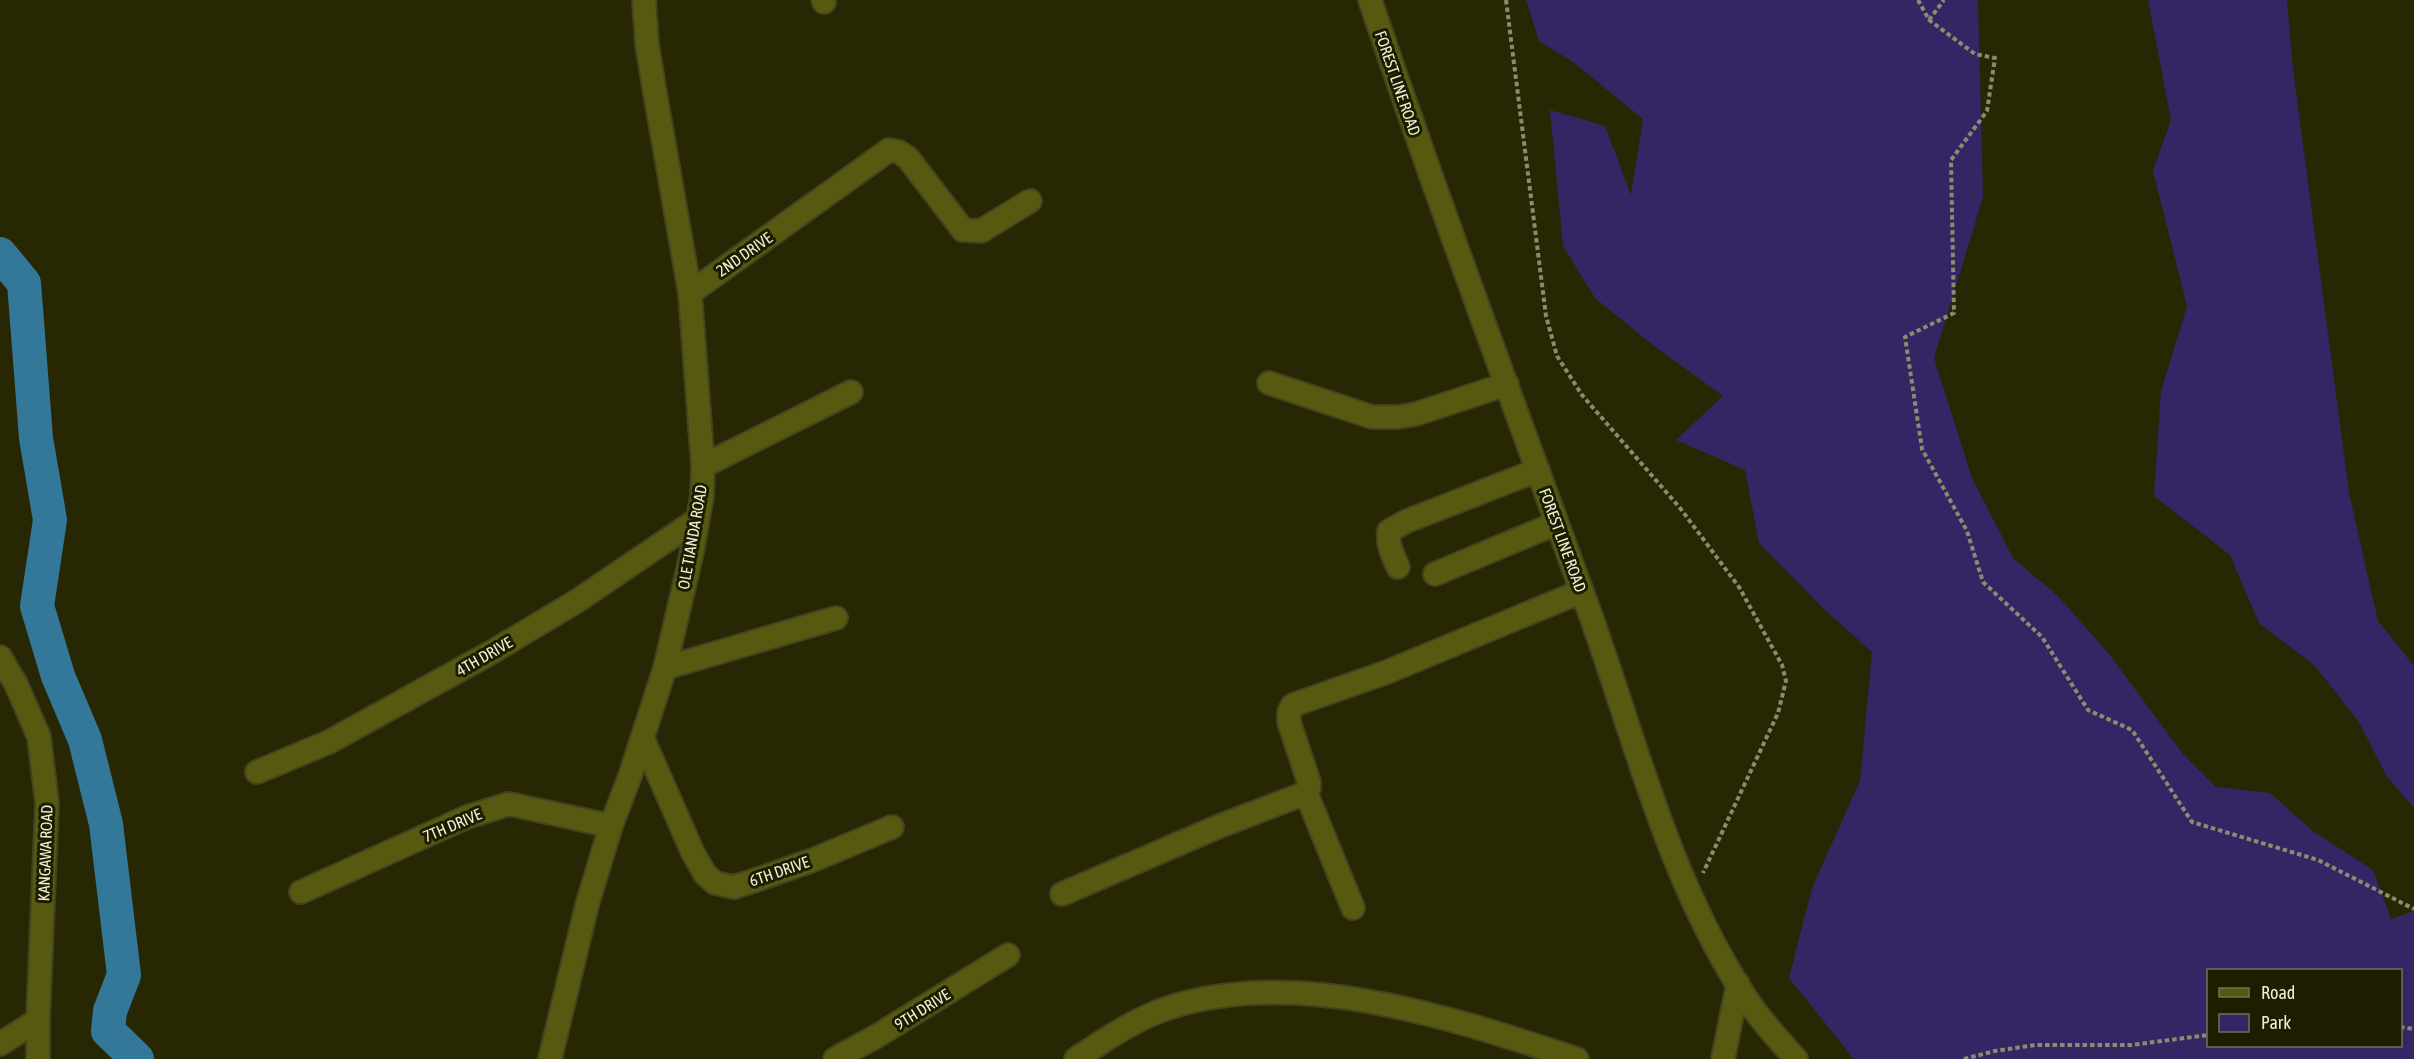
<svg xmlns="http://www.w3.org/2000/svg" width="2414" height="1059" viewBox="0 0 2414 1059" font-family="'Asap Condensed',sans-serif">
<rect width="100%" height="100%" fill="#272703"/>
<!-- green -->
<path fill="#352565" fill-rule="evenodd" d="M1526,0H1978L1983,197L1934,358L1972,478L2013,558L2058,596L2109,654L2183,754L2216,787L2270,793L2314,832L2373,870L2391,919L2414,911V1059H1854L1789,978L1812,888L1860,781L1872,652L1825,610L1759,543L1745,470L1676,440L1723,396L1654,346L1595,298L1563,246L1550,110L1605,126L1631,195L1643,119L1573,62L1539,41ZM2400,970V1046H2208V970Z
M2148,0H2287L2292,61L2349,493L2378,621L2414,666V808L2387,777L2359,722L2315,666L2259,623L2230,555L2154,496L2161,391L2187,306L2153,171L2171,120Z"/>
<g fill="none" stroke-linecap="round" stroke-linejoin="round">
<!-- river -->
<path stroke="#337898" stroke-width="34" d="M0,254L24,283L36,438L50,520L37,606L58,676L85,740L106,824L124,975L110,1011L108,1031L137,1059"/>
<defs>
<path id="minor" d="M823,0L824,2
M1370,0C1439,204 1514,405 1588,608C1636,740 1665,870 1742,992C1757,1016 1777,1038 1796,1059
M690,293L889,150L899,152L908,158L963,230L981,231L1030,201
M1269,383L1372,417H1398L1416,414L1507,384
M703,466L851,392
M1398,567C1393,556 1387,544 1389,531L1407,521L1538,470
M1435,574L1557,523
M0,657L16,684L39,737L47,803L38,1020V1059
M665,668L836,618
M643,739L693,853L705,874L715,883L734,887L756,880L813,860L892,827
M257,772L329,742L492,652L577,601L698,519
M1306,793L1353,908
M301,892L467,817L509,804L611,826
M1062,894L1220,826L1306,793L1309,788V782L1289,722V712L1293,705L1387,672L1582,591
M0,1044L38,1020
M550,1059L587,905L611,826L630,776L665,668L692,552L702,496L703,466L690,293L655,93L647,44L644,0
M835,1059L877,1036L1008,955
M1076,1059C1105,1040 1135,1019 1168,1008C1298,966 1452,1018 1577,1059
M1723,1059L1738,984"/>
</defs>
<!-- minor casing -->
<use href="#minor" stroke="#434321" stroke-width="26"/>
<!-- path -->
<path stroke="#8b8c6d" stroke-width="4" stroke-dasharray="4.5 3" stroke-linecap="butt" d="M1506,0L1546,316L1557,356L1582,395L1680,508L1739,587L1782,665L1786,681L1778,713L1703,873
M1918,0L1929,20L1975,54L1995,58L1987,111L1951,160L1954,313L1905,337L1922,449L1967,531L1983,582L2042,637L2088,710L2132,730L2192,822L2318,860L2414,909
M1929,20L1944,0
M2400,1027L2414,1029
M1964,1059L1995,1051L2035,1045H2131L2208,1035"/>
<!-- minor -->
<use href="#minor" stroke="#585911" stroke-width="22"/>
</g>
<g text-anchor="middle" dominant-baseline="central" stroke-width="6" stroke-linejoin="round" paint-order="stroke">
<!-- street labels -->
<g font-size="16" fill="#eff1d7" stroke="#1d1e00">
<text transform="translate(1398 83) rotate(71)">FOREST LINE ROAD</text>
<text transform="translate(744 254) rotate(-35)">2ND DRIVE</text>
<text transform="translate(692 537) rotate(-80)">OLE TIANDA ROAD</text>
<text transform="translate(1563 540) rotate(70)">FOREST LINE ROAD</text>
<text transform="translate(484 656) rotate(-30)">4TH DRIVE</text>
<text transform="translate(452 825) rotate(-23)">7TH DRIVE</text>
<text transform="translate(45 853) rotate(-88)">KANGAWA ROAD</text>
<text transform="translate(779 871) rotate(-19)">6TH DRIVE</text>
<text transform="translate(922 1009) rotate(-32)">9TH DRIVE</text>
</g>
</g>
<!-- legend -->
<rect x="2207" y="969" width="195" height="78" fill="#1d1e00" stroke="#717256" stroke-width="1.5"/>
<rect x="2219" y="988" width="30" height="9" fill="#585911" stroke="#717256" stroke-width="1.5"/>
<text x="2261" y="999" font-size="18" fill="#eff1d7">Road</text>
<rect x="2219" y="1014" width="30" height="18" fill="#352565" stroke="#717256" stroke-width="1.5"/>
<text x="2261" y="1029" font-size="18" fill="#eff1d7">Park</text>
</svg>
